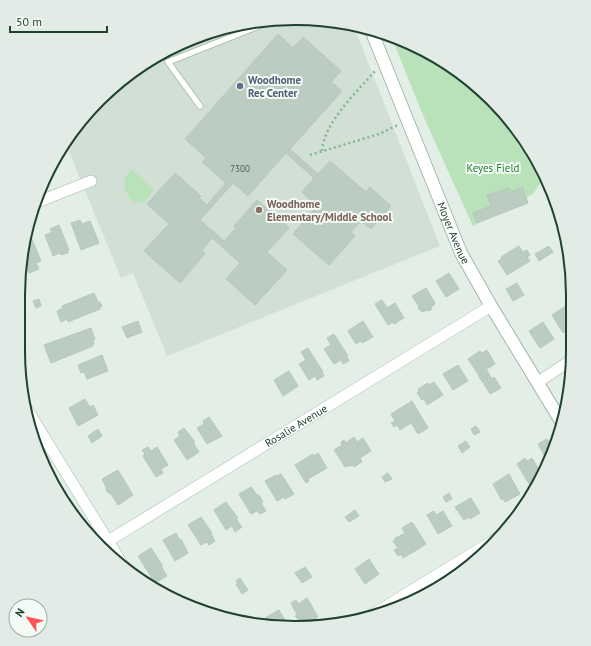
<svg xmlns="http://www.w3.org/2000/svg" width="591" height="646" viewBox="0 0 591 646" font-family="'PT Sans',sans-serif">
<rect width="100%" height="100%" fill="#e3efe6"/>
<!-- built -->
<path fill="#d1dfd5" d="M296,18L353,24L440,246L167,356L133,273L121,278L65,142L99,99L142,65L190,39L242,23Z"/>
<!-- green -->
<path fill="#bae2ba" d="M391,36L402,39L450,65L492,99L526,142L545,176L533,194L473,226L425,120Z
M132,169L154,190L144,202L135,203C128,198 123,189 125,180C125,176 130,172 132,169Z"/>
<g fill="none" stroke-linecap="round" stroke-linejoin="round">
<!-- stream -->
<path stroke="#85dacf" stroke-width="4" d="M553,211L557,205"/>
</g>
<!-- building -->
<path fill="#bbcdc1" stroke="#b4c9bb" d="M278,34L293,48L303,37L341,71L331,82L342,91L290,149L318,174L330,161L366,192L370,187L391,206L371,229L361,221L351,232L355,236L329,265L293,234L317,206L302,192L314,178L286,153L248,196L233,183L200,220L224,241L236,228L234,226L257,200L289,228L267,252L287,270L255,305L226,279L240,263L212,238L202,250L205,254L180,283L144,251L169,224L147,204L175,173L201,196L199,198L207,205L226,183L202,162L206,158L185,139Z
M522,187L528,203L477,223L473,213L491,206L487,195L509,188L511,192Z
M80,220L82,224L90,221L99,243L81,250L71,223Z
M59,225L69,250H67L68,253L61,255L60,253L53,256L45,235L52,232L50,229Z
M31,237L41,261L36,263L39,269L29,273L23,259L24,239Z
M519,246L523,252L527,250L530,255L527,257L530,261L507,275L498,261L502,259L501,257Z
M549,246L553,252L539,261L535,254Z
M449,273L459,289L446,297L436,281Z
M517,283L524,295L513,301L506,289Z
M426,288L435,303L434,305L431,307L432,309L428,311L427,310L422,312L418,308L419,307L412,296Z
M94,293L98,302H100L102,306L100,308V309L68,322L67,319L61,322L57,311L63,308L62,306Z
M39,299L41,306L36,308L33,301Z
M382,300L387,308L395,303L404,318L394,324L393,322L388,325L375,304Z
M22,302L26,314L20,316V303Z
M567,305L569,308V329L563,333L552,315Z
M138,321L142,332L127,338L122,327Z
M363,321L373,337L362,343L361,341L356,344L348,331Z
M543,322L554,339L540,348L529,331Z
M91,328L95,339L93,340L94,344L92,345L93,346L51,363L44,345Z
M334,334L348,356L347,357L349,361L343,364L341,360L334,364L324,349L331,345L327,338Z
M308,348L323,372H322L324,376L317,380L315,376L309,380L299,364L306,360L301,352Z
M487,350L495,364L478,374L468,359L480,351L482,353Z
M102,355L108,371L87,379L84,372L81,373L78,365Z
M458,365L468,381L453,390L443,374Z
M487,370L491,378L483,383L478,375Z
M289,371L298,386L283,396L274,380Z
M494,377L501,388L490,394L484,384Z
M434,382L443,395L427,405L424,399L422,400L417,393L419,391L418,389L428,383L429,385Z
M85,399L90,407L93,405L98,415L78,426L69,408Z
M412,401L428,428L418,434L411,423L400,430L397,425L394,427L391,423L395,421L391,414Z
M209,417L222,436L207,444L197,428L204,424L203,421Z
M476,426L480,432L474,435L471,429Z
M184,428L195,442L193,443L199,452L187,460L174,440L180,436L178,432Z
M98,429L102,436L92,443L88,436Z
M354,437L357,442L363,438L371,451L360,458L362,462L354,467L353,465L345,467L334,450L342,445L341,442L344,440L346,443Z
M547,439L550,444L554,442L556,445L548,462L538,444Z
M466,441L470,447L462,453L458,446Z
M148,447L151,451L157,447L168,465L161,469L163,473L156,477L143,456L145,454L142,450Z
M318,453L327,468L308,479L309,481L306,483L295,465L313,454L314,456Z
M525,458L527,461L532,458L542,475L539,482L531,487L517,464Z
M118,470L133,495L118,505L111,494L107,492L106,489V487L102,479Z
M388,473L392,479L385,482L382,477Z
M281,474L294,494L285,499L284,497L277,501L265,481L276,475L277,476Z
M509,474L520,494L505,502L503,499H501L493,484Z
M251,487L257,495H259L263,502L261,503L266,511L260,514L257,511L251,514L239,494Z
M449,493L452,499L446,502L443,497Z
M471,498L480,513L470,519L469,517L464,520L455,507Z
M226,502L238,518L236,519L242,527L235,532L232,526L226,530L214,510Z
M355,510L359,516L349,522L345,517Z
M434,511L436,515L443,511L452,526L438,534L427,515Z
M201,517L212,533L211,534L215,541L209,545L207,542L201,545L188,525Z
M412,522L426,544L415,551L402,528Z
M176,533L180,540L181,539L188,553L175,561L163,540Z
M404,534L415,551L403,558L401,554L398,556L394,550L398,548L393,541L395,540V538Z
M151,548L162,565V568L167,576L155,583L138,556Z
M369,559L379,574L365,584L355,569Z
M305,567L312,577L302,583L295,573Z
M240,578L248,590L242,594L236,584L238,583L236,581Z
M307,598L318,617L304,626L295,616L297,615L291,603L296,600L298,604Z
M279,610L289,627L269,625L265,618Z"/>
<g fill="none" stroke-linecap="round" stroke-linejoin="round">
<defs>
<path id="service" d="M200,106L168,62L274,20"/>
<g id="minor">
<path d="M35,203L91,181"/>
<path d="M538,382L570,361"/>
<path d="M23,403L124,567"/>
<path id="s1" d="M100,546L491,306"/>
<path d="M367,618L504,534"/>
</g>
<g id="tertiary">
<path id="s2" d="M371,30L461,253L491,306L562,423"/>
</g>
</defs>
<!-- service casing -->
<use href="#service" stroke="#a5b8ac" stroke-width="7"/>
<!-- minor casing -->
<use href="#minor" stroke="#a5b8ac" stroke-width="12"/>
<!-- tertiary casing -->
<use href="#tertiary" stroke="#a5b8ac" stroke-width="14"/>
<!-- path -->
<path stroke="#80b696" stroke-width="2.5" stroke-dasharray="2 3" stroke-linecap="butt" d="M322,151C324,122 357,92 375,71
M310,155L379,134L398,125"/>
<!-- service -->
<use href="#service" stroke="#fff" stroke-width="5.5"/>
<!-- minor -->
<use href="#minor" stroke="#fff" stroke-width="11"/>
<!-- tertiary -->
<use href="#tertiary" stroke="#fff" stroke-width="12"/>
</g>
<!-- markers -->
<circle fill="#5c6f8a" stroke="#f4faf6" stroke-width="1.5" cx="240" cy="86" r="4"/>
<circle fill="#8d6e63" stroke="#f4faf6" stroke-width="1.5" cx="259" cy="210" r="4"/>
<g text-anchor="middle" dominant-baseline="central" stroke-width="4" stroke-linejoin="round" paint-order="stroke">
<!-- number labels -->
<g font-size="9" fill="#476554">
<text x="240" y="168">7300</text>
</g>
<!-- service labels -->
<g font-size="11" font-weight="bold" fill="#4e5e75" stroke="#f4faf6" text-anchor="start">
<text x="248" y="80">Woodhome<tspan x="248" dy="13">Rec Center</tspan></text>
</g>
<!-- park labels -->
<g font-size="11" fill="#257e2f" stroke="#f4faf6">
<text x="493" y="168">Keyes Field</text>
</g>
<!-- education labels -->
<g font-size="11" font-weight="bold" fill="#785e54" stroke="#f4faf6" text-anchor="start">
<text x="267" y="204">Woodhome<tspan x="267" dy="13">Elementary/Middle School</tspan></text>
</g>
<!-- street labels -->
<g font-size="11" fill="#204230" stroke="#f4faf6">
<text stroke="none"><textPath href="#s2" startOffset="219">Moyer Avenue</textPath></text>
<text stroke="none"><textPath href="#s1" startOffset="230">Rosalie Avenue</textPath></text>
</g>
</g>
<!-- crop -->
<path d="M0 0H591V646H0ZM295 25H296A270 270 0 0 1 566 295V351A270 270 0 0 1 296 621H295A270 270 0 0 1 25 351V295A270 270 0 0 1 295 25Z" fill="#e3ebe6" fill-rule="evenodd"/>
<path fill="none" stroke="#204230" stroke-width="2" d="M295 25H296A270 270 0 0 1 566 295V351A270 270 0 0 1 296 621H295A270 270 0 0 1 25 351V295A270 270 0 0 1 295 25Z"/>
<!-- north arrow -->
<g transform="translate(28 618) rotate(304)"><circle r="19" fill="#f4faf6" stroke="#9fb0a7"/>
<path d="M0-3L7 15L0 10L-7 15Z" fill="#ff5157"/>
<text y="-6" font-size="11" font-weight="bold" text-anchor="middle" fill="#204230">N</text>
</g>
<!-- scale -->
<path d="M10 26v6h97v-6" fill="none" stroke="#204230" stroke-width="2"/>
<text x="16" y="26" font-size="12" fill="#204230" stroke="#f4faf6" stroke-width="3" paint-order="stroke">50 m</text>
</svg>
